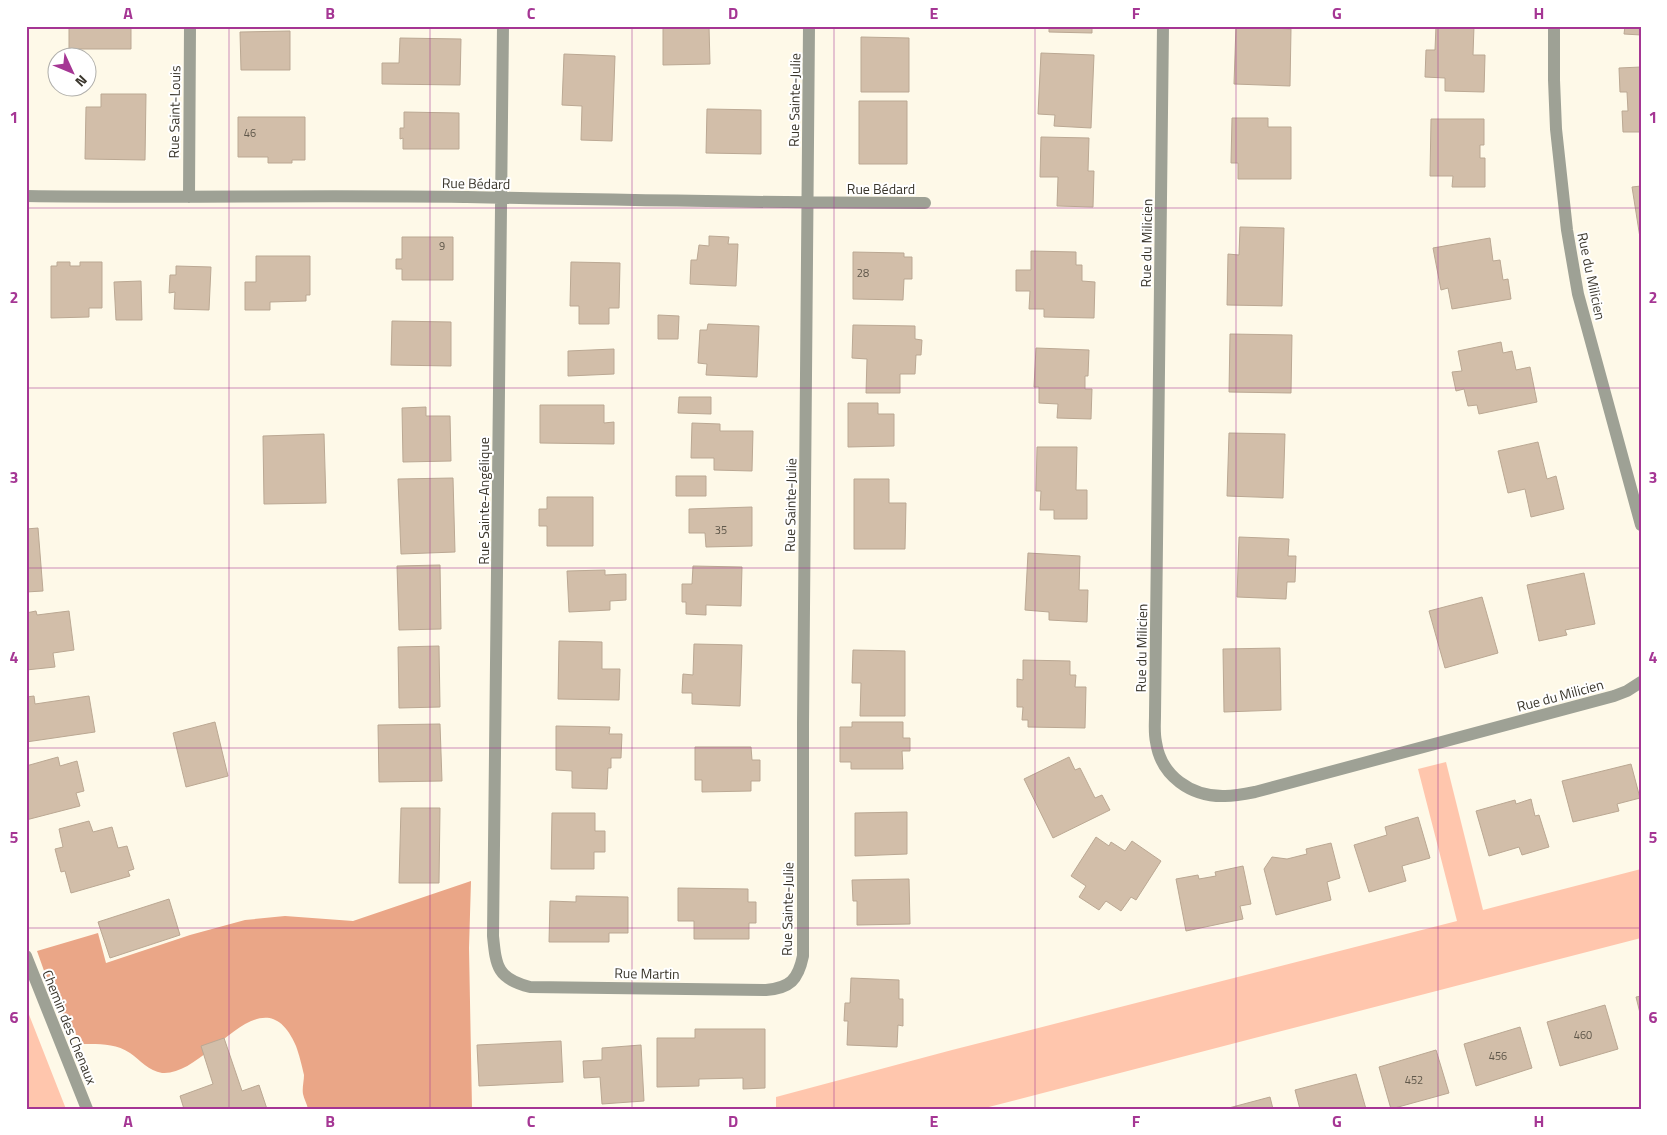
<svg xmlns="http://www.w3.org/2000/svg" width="1667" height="1135" viewBox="0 0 1667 1135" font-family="'Titillium Web',sans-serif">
<rect width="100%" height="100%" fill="#fef9e8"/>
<!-- green -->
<path fill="#ffc6ad" d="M1446,762L1483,910L1641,869V938L981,1109H776V1097L952,1050L1457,921L1418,769Z
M26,1007L66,1109H26Z"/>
<!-- forest -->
<path fill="#eaa687" d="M471,881L469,948L472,1109H308C307,1104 304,1099 303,1094C302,1088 304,1081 304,1075C302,1066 299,1054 296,1046C262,968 208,1077 162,1073C149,1071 140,1060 130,1053C115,1043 99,1044 82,1044L54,999L37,951L98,933L106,963L190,935L245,920L285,916L353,921Z"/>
<!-- building -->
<path fill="#d2bea9" stroke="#bba893" d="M69,26H131V49H69Z
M663,26H709L710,64L663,65Z
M1049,26H1092V33L1049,32Z
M1236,26L1291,29L1290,86L1234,84Z
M1436,26H1474L1473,55H1485L1484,92L1445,91V78L1425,77L1426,50H1435Z
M1625,26H1641V35L1624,34Z
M290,31V70H241L240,32Z
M861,37L909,38V92H861Z
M400,38L461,39L460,85L382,84V63H399Z
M1041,53L1094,55L1091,128L1054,126L1055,115L1038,114Z
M564,54L615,56L612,141L581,140L582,106L562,105Z
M1641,67V132H1623L1622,111H1628L1627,92H1620L1619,68Z
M101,94H146L145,160L85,159L86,107H101Z
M859,101H907V164H859Z
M707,109L761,110V154L706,153Z
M404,112L459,113V149H403V138L400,139V128H404Z
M238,117H305V160H292V163H268V157H238Z
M1232,118H1268V127H1291V179H1238V163H1231Z
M1431,119H1484V145H1480V158H1485V187H1452L1453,176H1430Z
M1041,137L1089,138L1088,171H1094L1093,207L1057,206L1058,177H1040Z
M1641,186V244L1632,187Z
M1240,227L1284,228L1282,306L1227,305L1228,254L1239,255Z
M709,236L729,237L728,244H738L736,286L690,284L691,260H697L699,245L709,246Z
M402,237H453V280H402V269H396V259H402Z
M1490,238L1493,261L1500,260L1503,280L1508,279L1511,299L1452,309L1448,288L1441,290L1433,248Z
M1031,251L1076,252V265H1082V281L1095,282L1094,318L1044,317V309H1029L1030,291H1016V270H1031Z
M853,252L904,253V257H912V279H904L903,300L853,299Z
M256,256H310V295H306V301L270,302V310H245V282H256Z
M57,262H70V266H80V262H102V308H89V317L51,318V266H57Z
M571,262L620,263L619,308H609V324H579V306H570Z
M176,266L211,267L209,310L174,309L175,292L169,293L170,275H176Z
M141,281L142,320H116L114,282Z
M658,315L679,316L678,339H658Z
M392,321L451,322V366L391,365Z
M708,324L759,326L757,377L706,375L707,364L698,363L700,330H707Z
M853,325L915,326V339L922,340L921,355H916L915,374H900V393H866L867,359L852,358Z
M1230,334L1292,335L1291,393L1229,392Z
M1501,342L1503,353L1512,351L1516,370L1530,367L1537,402L1479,414L1477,405L1468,406L1464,389L1456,391L1452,372L1462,371L1458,351Z
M1036,348L1089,350L1088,376H1085V389H1092L1091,419L1057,418L1058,404L1039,403V387H1034Z
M614,349V374L568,376V351Z
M679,397H711V414L678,413Z
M848,403H878V414H894V446L848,447Z
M540,405H604V423L614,422V444L540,443Z
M426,407V416H450L451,461L403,462L402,408Z
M692,423L720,424V431H753L752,471L714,470V458H691Z
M1229,433L1285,434L1283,498L1227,496Z
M324,434L326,503L264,504L263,436Z
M1538,442L1547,479L1556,476L1564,509L1531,517L1525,489L1508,493L1498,451Z
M1037,447H1077L1076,490H1087V519H1054V510H1040L1041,491H1036Z
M676,476H706V496H676Z
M453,478L455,552L401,554L398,479Z
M854,479H889V503H906L905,549H854Z
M547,497H593V546H547V526H539V509H547Z
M752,507V546L706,547L705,533H689V509Z
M38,528L43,591L26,592V529Z
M1239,537L1289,539L1288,556H1296L1295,582H1287L1286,599L1237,597Z
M1028,553L1080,556L1079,590H1088L1087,622L1049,620V612L1025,610Z
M440,565L441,629L399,630L397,566Z
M693,566L742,567L741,606L706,605V615L686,614V602H682V584H692Z
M605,570V575L626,574V600L610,601V610L569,612L567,571Z
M1584,573L1595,624L1565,630L1567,635L1539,641L1527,585Z
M1482,597L1498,653L1445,668L1429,611Z
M36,611L37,615L69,611L74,650L53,653L55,667L26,670V613Z
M559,641L602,642V669H620L619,700L558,699Z
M694,644L742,645L740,706L692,704V693H682L683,674L693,675Z
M439,646L440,707L399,708L398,647Z
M1280,648L1281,710L1224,712L1223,649Z
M853,650L905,651V716H860L861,683H852Z
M1023,660L1070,661V675H1076L1075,687H1086L1085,728L1028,727V720H1022L1023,707H1017V679L1023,680Z
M34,696L35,704L89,696L95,732L26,742V697Z
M215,722L228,776L186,787L173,733Z
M852,722H903V738H910V751H902L903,769H851V762H840V727H852Z
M440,724L442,781L379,782L378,725Z
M556,726L610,727L609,734H622L621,758H611V768H608L607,789L572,788V771L556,770Z
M695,747H751L752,760H760V781H751V791L702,792V780H695Z
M58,757L60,766L77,761L84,791L76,793L80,806L26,820V766Z
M1069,757L1075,770L1080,768L1095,798L1102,795L1110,810L1053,838L1024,779Z
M1631,764L1640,798L1617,804L1619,811L1573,822L1562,781Z
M1531,799L1535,816L1539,815L1549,847L1522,855L1519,847L1489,856L1476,811L1515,800L1516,804Z
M401,808H440L439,883H399Z
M907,812V854L855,856V813Z
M552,813H595V831H605V852H594V869H551Z
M1418,817L1430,858L1402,866L1406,881L1369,892L1354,845L1387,835L1385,827Z
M89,821L93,832L112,827L118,848L127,846L134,869L128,871L130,876L71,893L65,871L61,872L55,849L63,847L59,829Z
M1096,837L1109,846L1111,842L1125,851L1132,841L1161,861L1136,900L1131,897L1121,911L1106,901L1099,910L1079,897L1086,886L1071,876Z
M1331,843L1340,878L1327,882L1331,900L1276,915L1264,869L1272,857L1287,859L1307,854L1306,849Z
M1243,866L1251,904L1240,906L1243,919L1186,931L1176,879L1198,875L1199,879L1216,876L1215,872Z
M909,879L910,924L857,925V901H853L852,880Z
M678,888L748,889V902H756V923H749V939H694V921H678Z
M576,896L628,897V933H609V942H549L550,901L576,902Z
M169,899L180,935L110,958L98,922Z
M851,978L899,980V999H903V1026L898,1025L897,1047L847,1045L848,1021H844L845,1003H850Z
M1641,996V1017L1636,997Z
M1605,1005L1618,1049L1560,1066L1547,1022Z
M1520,1027L1532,1068L1476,1086L1464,1044Z
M695,1029H765V1088L743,1089V1078L699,1079V1086L657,1087V1038H695Z
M224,1038L242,1091L259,1085L267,1109H184L180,1096L213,1084L201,1046Z
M561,1041L563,1082L479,1086L477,1045Z
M641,1045L644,1101L602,1104L600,1077L584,1078L583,1061L602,1060V1048Z
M1436,1050L1449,1093L1391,1109L1379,1067Z
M1356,1074L1366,1109H1300L1295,1090Z
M1270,1097L1273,1109H1225Z"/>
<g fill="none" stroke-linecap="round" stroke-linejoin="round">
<!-- minor -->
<path stroke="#9ea195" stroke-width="12" d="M503,26L493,936C496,966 497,979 530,987L766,990C790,988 798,980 803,956V724L809,26
M1163,26L1155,715C1155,724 1154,733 1156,742C1161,776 1191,797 1225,796C1235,796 1245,794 1255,792L1614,696L1627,691L1641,682
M1554,26V80L1556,129L1567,230L1578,294L1641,525
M26,196C172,198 318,195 464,197C618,200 771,203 925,203
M189,197L190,26
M26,956L87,1109"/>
</g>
<!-- grid -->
<path fill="none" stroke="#a53694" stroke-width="1" stroke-opacity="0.55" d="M229,26V1109M430,26V1109M632,26V1109M834,26V1109M1035,26V1109M1236,26V1109M1438,26V1109M26,208H1641M26,388H1641M26,568H1641M26,748H1641M26,928H1641"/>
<g text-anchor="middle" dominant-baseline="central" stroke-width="4" stroke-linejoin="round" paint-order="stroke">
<!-- number labels -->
<g font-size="11" fill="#60584b">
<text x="250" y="133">46</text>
<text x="442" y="246">9</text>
<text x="863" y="273">28</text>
<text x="721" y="530">35</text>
<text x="1583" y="1035">460</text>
<text x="1498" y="1056">456</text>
<text x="1414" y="1080">452</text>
</g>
<!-- street labels -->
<g font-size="14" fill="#3a362c" stroke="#fff">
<text transform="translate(794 100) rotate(-89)">Rue Sainte-Julie</text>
<text transform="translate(174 112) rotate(-89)">Rue Saint-Louis</text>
<text transform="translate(476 183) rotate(1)">Rue Bédard</text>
<text x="881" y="188">Rue Bédard</text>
<text transform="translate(1146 243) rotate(-89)">Rue du Milicien</text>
<text transform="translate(1592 276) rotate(78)">Rue du Milicien</text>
<text transform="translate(483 501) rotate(-90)">Rue Sainte-Angélique</text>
<text transform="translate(790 505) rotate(-89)">Rue Sainte-Julie</text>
<text transform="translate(1141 648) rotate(-89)">Rue du Milicien</text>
<text transform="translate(1560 695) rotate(-15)">Rue du Milicien</text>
<text transform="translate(787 909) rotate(-89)">Rue Sainte-Julie</text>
<text transform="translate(647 973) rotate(1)">Rue Martin</text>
<text transform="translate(70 1027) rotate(68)">Chemin des Chenaux</text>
</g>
</g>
<!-- border -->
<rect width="1667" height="1135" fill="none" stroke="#ffffff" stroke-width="55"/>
<!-- north arrow -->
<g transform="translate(72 72) rotate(134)"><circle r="24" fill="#ffffff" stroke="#b0afab"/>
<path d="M0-4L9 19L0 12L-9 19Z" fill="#a53694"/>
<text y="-8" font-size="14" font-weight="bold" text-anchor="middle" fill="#3a362c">N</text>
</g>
<rect x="28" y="28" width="1612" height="1080" fill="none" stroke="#a53694" stroke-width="2"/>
<g font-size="16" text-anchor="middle" font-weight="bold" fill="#a53694">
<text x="128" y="19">A</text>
<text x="330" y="19">B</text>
<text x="531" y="19">C</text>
<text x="733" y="19">D</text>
<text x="934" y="19">E</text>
<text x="1136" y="19">F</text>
<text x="1337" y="19">G</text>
<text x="1539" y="19">H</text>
<text x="14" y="123">1</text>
<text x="1653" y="123">1</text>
<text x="14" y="303">2</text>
<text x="1653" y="303">2</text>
<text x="14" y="483">3</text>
<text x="1653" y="483">3</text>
<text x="14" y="663">4</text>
<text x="1653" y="663">4</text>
<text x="14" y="843">5</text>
<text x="1653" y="843">5</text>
<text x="14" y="1023">6</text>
<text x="1653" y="1023">6</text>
<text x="128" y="1127">A</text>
<text x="330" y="1127">B</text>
<text x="531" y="1127">C</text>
<text x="733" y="1127">D</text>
<text x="934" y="1127">E</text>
<text x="1136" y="1127">F</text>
<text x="1337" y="1127">G</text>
<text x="1539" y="1127">H</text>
</g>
</svg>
